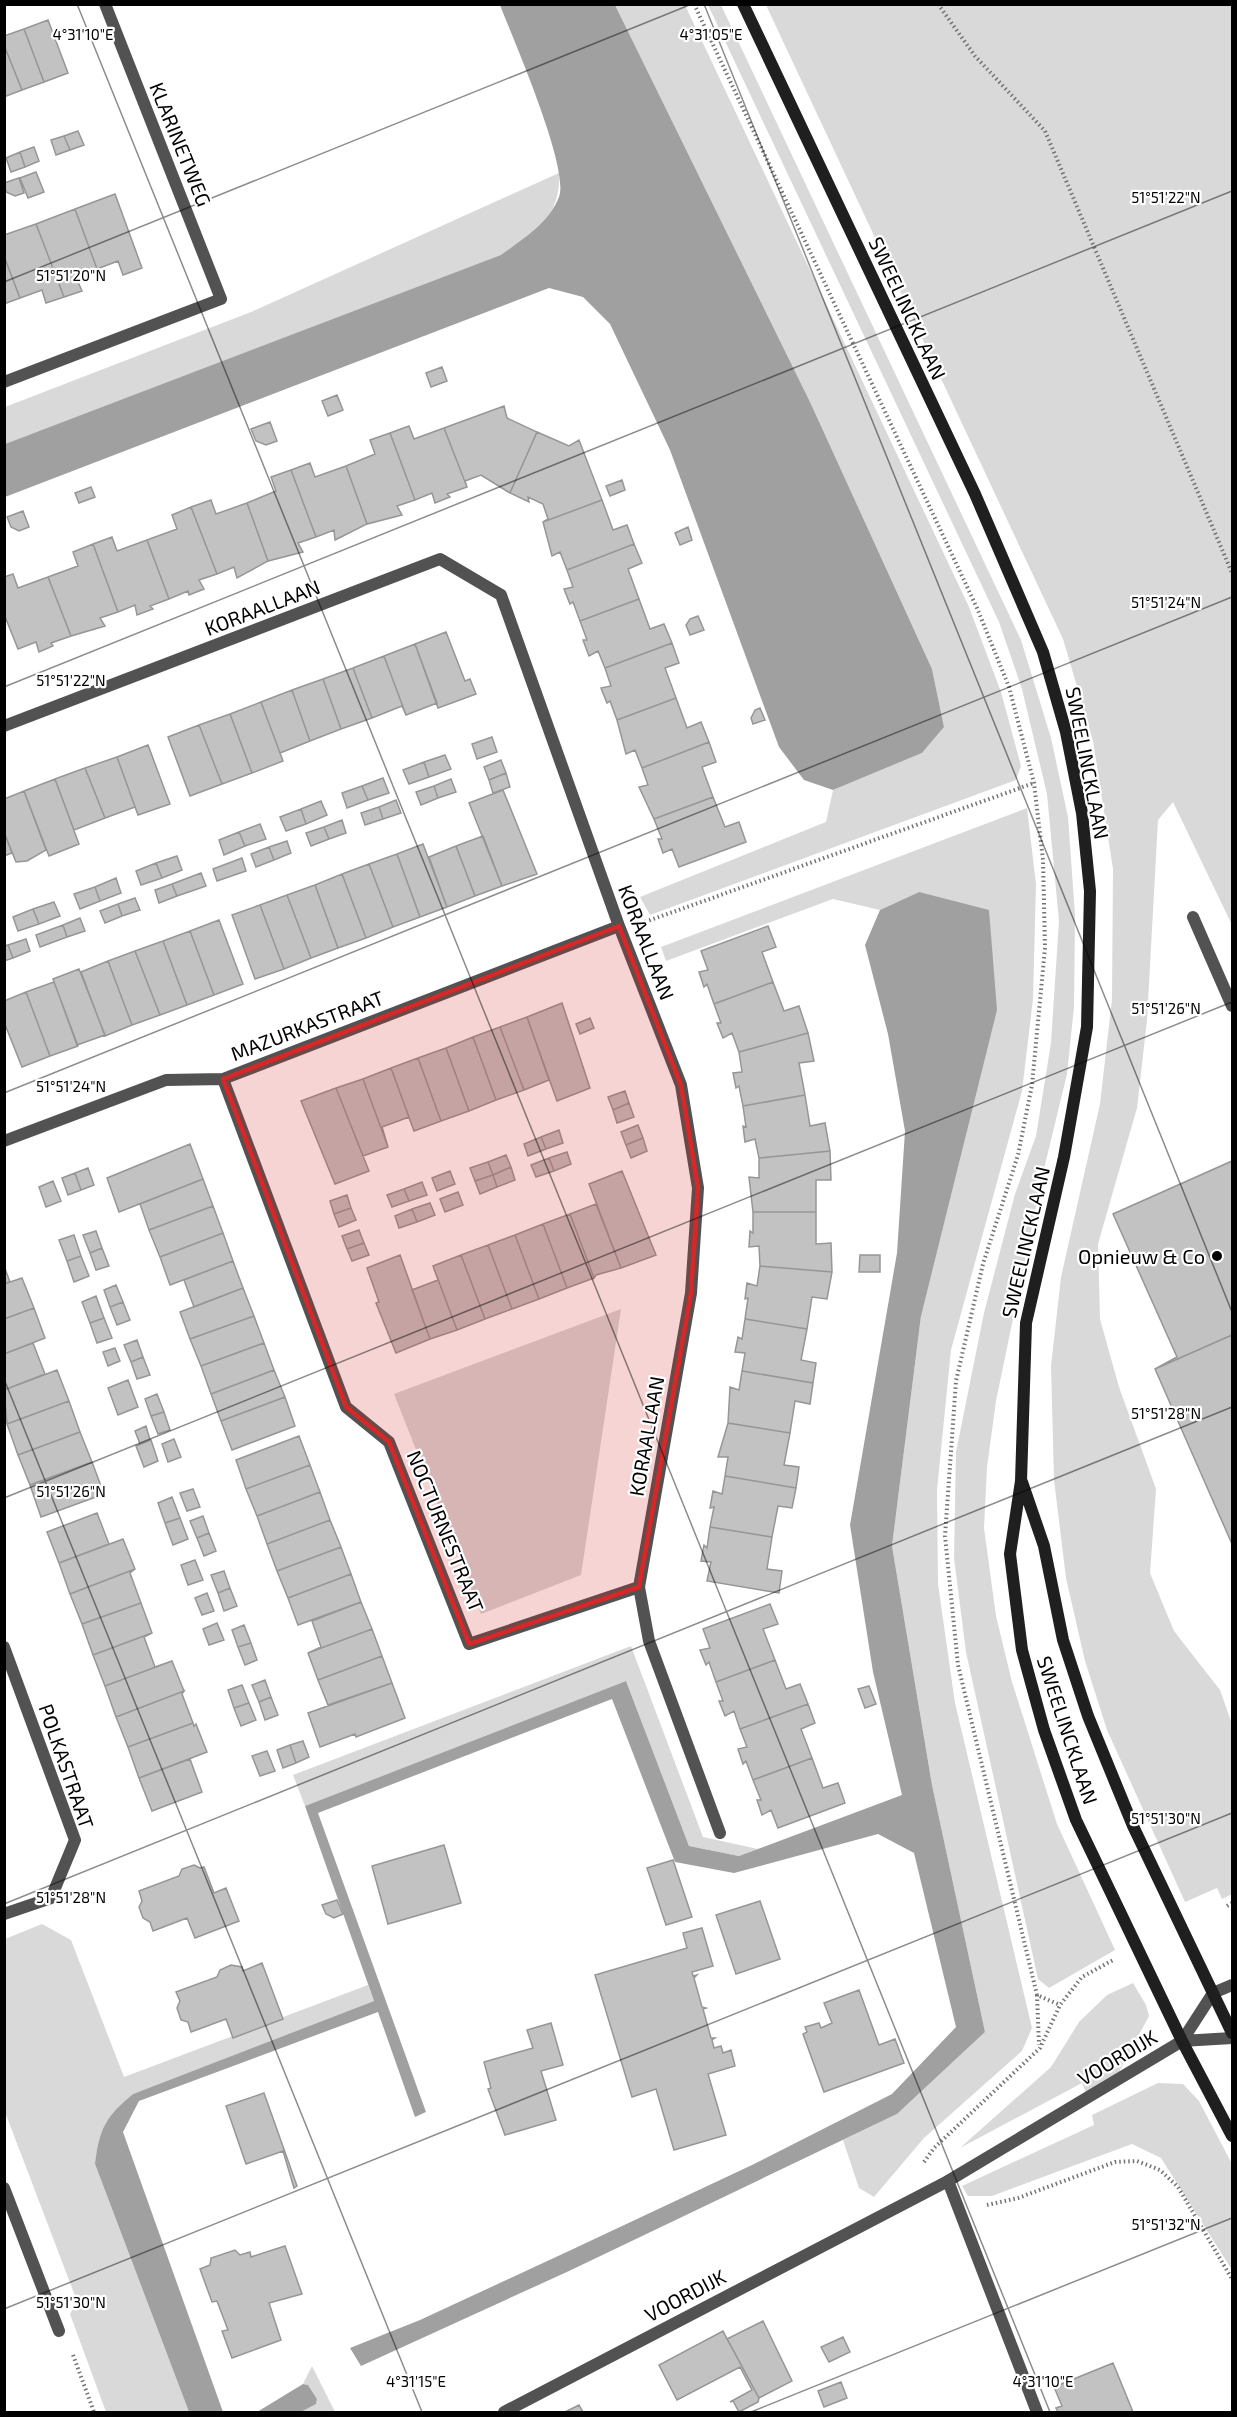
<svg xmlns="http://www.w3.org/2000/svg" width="1237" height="2417" viewBox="0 0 1237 2417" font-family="'Exo 2',sans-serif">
<rect width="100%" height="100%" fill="#fff"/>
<!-- green -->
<path fill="#d9d9d9" d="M615,5H685L969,607L1001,692L1021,766L1016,780L650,915L640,897L826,822L833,790L922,753L944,727L932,669L811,404Z
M708,5H721L1021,640L1051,738L1068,817L1075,915L1074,1007L1067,1074L1043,1173L996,1401L987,1467L984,1528L996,1616L1012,1682L1057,1824L1115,1950L1049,1988L1038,1979L966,1652L954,1558L956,1452L984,1313L1015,1194L1036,1136L1051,1043L1059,921L1047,794L1022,689L999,622Z
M766,5H1232V925L1173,802L1158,820L1147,1020L1137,1108L1098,1244L1100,1319L1119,1387L1156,1489L1150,1573L1174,1631L1220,1690L1232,1724V1894L1222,1899L1217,1888L1185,1902L1107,1730L1085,1661L1066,1578L1054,1480L1051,1366L1061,1277L1100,1104L1112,999L1113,869L1093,741L1063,639Z
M559,173C561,218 535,230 502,255L5,444V407L251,312Z
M1027,808L1036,884L1033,999L1022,1091L951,1350L937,1490L938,1584L955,1703L1032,2028L1022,2051L924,2138L874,2197L859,2188L843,2140L897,2114L985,2032L932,1785L892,1546L921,1316L919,892L880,910L833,899L666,961L661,947Z
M621,1309L581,1575L481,1614L394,1394Z
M631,1646L703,1837L758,1849L739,1856L689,1846L626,1681L305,1806L293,1775Z
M42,1924L71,1940L124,2077L368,1985L374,2001L133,2094C106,2116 99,2129 95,2164L189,2412H106L70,2314L77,2301L5,2112V1939Z
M1133,1983L1146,2005L1149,2016L1119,2072L1086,2093L1082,2083L960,2148L1051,2067L1079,2022L1107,1995Z
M1158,2083L1183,2084L1199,2101L1232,2164V2270L1161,2158L1132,2144L992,2196H968L962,2186L1094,2125L1092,2115Z
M312,2366L335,2412H301L316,2404L317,2399L308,2385L303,2384Z"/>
<!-- water -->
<path fill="#a0a0a0" d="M500,5H615L811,404L932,669L944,727L922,753L833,790L804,780L779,747L670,450L610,324L583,297L549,288L5,497V444L501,255C524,238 548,224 559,197C570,168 513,39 500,5Z
M919,892L989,910L997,1010L921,1316L892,1546L932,1785L985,2032L897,2114L569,2271L361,2366L350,2348L420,2320L571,2250L752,2165L892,2094L956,2027L914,1853L878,1834L734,1873L675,1862L612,1699L318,1813L426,2112L415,2117L378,2012L139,2101L123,2132L223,2412H189L95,2164C99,2129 106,2116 133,2094L374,2001L305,1806L626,1681L689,1846L739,1856L902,1795L873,1672L850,1525L897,1253L905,1131L888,1034L865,945L880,910Z
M303,2384L308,2385L317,2399L316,2404L301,2412H257Z"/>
<!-- building -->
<path fill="#c2c2c2" stroke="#969696" stroke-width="1.5" d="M48,20L68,73L44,82L24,29Z
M24,29L44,82L22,90L4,45V36Z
M4,45L22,90L4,97Z
M78,131L84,145L70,150L64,136Z
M64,136L70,150L56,155L51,140Z
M34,147L39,161L25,167L20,152Z
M20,152L25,167L11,172L6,158Z
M36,172L44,192L28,198L20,178Z
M19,178L24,193L15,196L6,192L4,183Z
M115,194L142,268L123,275L118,261L97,269L75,209Z
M75,209L97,269L76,277L82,291L64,297L36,224Z
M36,224L64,297L46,303L42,290L20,298L4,256V235Z
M4,256L20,298L4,304Z
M442,367L447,381L431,387L426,373Z
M337,395L343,410L328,416L322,401Z
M504,406L507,418L537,432L510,493L481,475L465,481L467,487L444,428Z
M270,422L277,441L266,445L256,441L251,429Z
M409,426L414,439L444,428L467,487L447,494L450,497L435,503L432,493L415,500L390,433Z
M537,432L569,446L579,440L602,500L543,522L548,519L543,504L528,497L529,502L510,493Z
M390,433L415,500L397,506L402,515L367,524L346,466L375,454L370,440Z
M310,463L315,477L346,466L367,524L335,540L334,530L316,537L291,470Z
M291,470L316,537L298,543L303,552L268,561L247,503L276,491L271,477Z
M622,480L625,490L610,496L606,486Z
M91,487L95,497L79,503L75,493Z
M211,500L216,514L247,503L268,561L237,578L234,567L217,574L191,507Z
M602,500L613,530L627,525L634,544L567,570L560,552L552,556L543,522Z
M191,507L217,574L199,580L204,589L189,595L188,591L169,599L147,540L177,529L172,515Z
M23,511L29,527L19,531L11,527L7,517Z
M688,527L692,540L680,545L675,533Z
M112,537L117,551L147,540L169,599L150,606L153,609L137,615L135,605L118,612L93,544Z
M93,544L118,612L100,618L105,626L71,636L48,577L78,566L73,552Z
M634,544L642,563L628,569L639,599L580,621L573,602L570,604L564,589L573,587L567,570Z
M13,574L18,588L48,577L71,636L51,643L53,646L39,652L36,642L18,649L4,614V577Z
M639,599L650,629L664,624L672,643L605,668L598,651L589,656L583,640H587L580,621Z
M698,616L704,630L690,635L686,625L690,619Z
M446,632L465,681L470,679L476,694L438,708L415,644Z
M672,643L679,663L665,668L676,698L617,720L610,701L607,703L601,688L611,686L605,668Z
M415,644L437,703L406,715L384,656Z
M384,656L406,715L402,706L372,718L353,668Z
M353,668L372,718L341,729L323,679Z
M323,679L341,729L310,741L292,690Z
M292,690L310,741L280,753L283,761L261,702Z
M676,698L687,728L701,722L709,742L642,768L635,750L626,754L617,720Z
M261,702L283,761L252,773L230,714Z
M760,708L765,720L753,724L751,718L755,710Z
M230,714L252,773L222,784L199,725Z
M199,725L222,784L190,796L168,737Z
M492,737L497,752L477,759L472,744Z
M709,742L716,762L702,767L713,797L654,819L639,787L648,785L642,768Z
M148,745L170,804L138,815L117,757Z
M445,755L451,769L429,777L424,762Z
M117,757L138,815L135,807L105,818L85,768Z
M501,760L506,773L489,780L484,767Z
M424,762L429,777L409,784L403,770Z
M85,768L105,818L74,830L55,779Z
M506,773L510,787L493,793L489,780Z
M383,778L389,793L368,800L362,786Z
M55,779L79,844L49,856L24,791Z
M451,779L456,792L438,798L434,786Z
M362,786L368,800L347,808L342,793Z
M434,786L438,798L421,805L416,792Z
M503,790L537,874L502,886L469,803Z
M24,791L46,850L27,861L16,862L4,832V799Z
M713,797L725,827L739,822L746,842L679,867L672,849L663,853L658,839H662L654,819Z
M396,800L401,813L383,819L379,807Z
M321,801L327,815L306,824L301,809Z
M379,807L383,819L365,825L361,813Z
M301,809L306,824L286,831L280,817Z
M342,820L346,833L329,839L324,827Z
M260,824L266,839L245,846L239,832Z
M324,827L329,839L311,846L306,833Z
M4,832L12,853L4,856Z
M239,832L245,846L224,855L219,840Z
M483,836L502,886L475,896L456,846Z
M287,841L291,853L274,860L269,847Z
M423,844L447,907L420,917L397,854Z
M456,846L475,896L447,907L429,857Z
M269,847L274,860L256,867L251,854Z
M397,854L420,917L393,927L369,864Z
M177,856L182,870L162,878L156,863Z
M242,858L246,871L217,881L213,869Z
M156,863L162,878L141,885L136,871Z
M369,864L393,927L366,938L342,874Z
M201,873L206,886L177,896L172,884Z
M342,874L366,938L338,948L315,885Z
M116,878L121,893L100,901L95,887Z
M172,884L177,896L159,903L155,890Z
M315,885L338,948L311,958L287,895Z
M95,887L100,901L80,909L74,894Z
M287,895L311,958L284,969L260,905Z
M135,898L140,910L122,916L118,904Z
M54,902L60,916L39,924L33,909Z
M118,904L122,916L105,923L100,911Z
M260,905L284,969L255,979L232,915Z
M33,909L39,924L18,931L13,917Z
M80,918L85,931L67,937L63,925Z
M219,920L243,984L214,995L190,931Z
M63,925L67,937L40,947L36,935Z
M768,926L776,947L762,952L773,982L714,1004L707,984L704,987L699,972L708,970L701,951Z
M190,931L214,995L187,1005L163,941Z
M26,939L30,951L13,958L8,945Z
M163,941L187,1005L160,1015L135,951Z
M8,945L13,958L4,961V946Z
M135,951L160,1015L132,1025L108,961Z
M108,961L132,1025L105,1036L81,972Z
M79,969L105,1035L77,1045L53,979Z
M54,982L78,1046L50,1056L26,992Z
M773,982L784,1011L799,1006L808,1033L739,1052L732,1033L723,1038L717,1023H721L714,1004Z
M26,992L50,1056L22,1067L4,1022V1001Z
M562,1003L590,1088L557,1101L527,1017Z
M527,1017L549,1080L524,1090L500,1027Z
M590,1018L594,1028L580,1034L576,1024Z
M500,1027L524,1090L496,1100L473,1037Z
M808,1033L814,1061L799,1063L805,1095L743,1106L739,1086L736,1088L733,1073L742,1072L739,1052Z
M473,1037L496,1100L469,1111L446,1048Z
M446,1048L469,1111L441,1121L418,1058Z
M418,1058L441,1121L414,1131L391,1068Z
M391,1068L409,1117L382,1127L388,1147L363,1079Z
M363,1079L388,1147L363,1156L336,1088Z
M336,1088L369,1171L335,1184L301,1101Z
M625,1091L629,1103L613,1110L608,1097Z
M805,1095L810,1126L825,1123L830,1151L759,1158L755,1139L745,1142L743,1126L746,1127L743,1106Z
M629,1103L634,1117L617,1123L613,1110Z
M638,1125L643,1138L626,1145L621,1132Z
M559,1130L563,1143L546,1149L541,1137Z
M541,1137L546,1149L528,1156L524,1144Z
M643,1138L647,1151L631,1158L626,1145Z
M190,1144L203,1179L119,1212L107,1178Z
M830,1151L831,1180H816V1212H753L749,1177L759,1178V1158Z
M567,1152L571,1164L554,1171L549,1158Z
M506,1155L511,1167L493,1175L488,1162Z
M549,1158L554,1171L536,1177L531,1165Z
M1232,1161V1335L1155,1369L1177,1357L1113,1214Z
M488,1162L493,1175L475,1181L470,1168Z
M511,1167L515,1180L497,1187L493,1175Z
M88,1168L94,1185L81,1190L75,1173Z
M450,1171L455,1184L437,1191L432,1178Z
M622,1171L656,1255L621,1268L589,1184Z
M75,1173L81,1190L68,1195L62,1178Z
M493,1175L497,1187L480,1194L475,1181Z
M203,1179L213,1206L149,1230L140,1204Z
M53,1181L61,1201L46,1207L39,1187Z
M422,1182L427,1195L409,1201L404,1189Z
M404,1189L409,1201L392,1207L387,1195Z
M458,1192L463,1205L445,1212L440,1199Z
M347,1195L351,1208L334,1214L330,1201Z
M430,1203L435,1215L417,1222L412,1209Z
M596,1204L621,1268L596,1275L594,1278L570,1214Z
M213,1206L223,1233L160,1257L149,1230Z
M351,1208L356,1220L339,1227L334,1214Z
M412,1209L417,1222L399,1228L395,1216Z
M753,1212H816V1244L831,1243L832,1272L760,1266L759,1246L749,1247L750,1231L753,1233Z
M570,1214L594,1278L567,1288L543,1224Z
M543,1224L567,1288L539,1299L515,1235Z
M359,1230L364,1243L347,1249L342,1236Z
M96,1231L102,1248L90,1253L83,1235Z
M223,1233L233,1261L170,1285L160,1257Z
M74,1235L81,1256L67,1261L59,1240Z
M515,1235L539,1299L512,1309L488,1245Z
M364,1243L369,1255L352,1261L347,1249Z
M488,1245L512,1309L485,1319L461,1255Z
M102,1248L109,1266L96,1270L90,1253Z
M400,1255L430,1339L396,1353L376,1303L379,1302L367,1268Z
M461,1255L485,1319L457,1330L433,1266Z
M860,1255H880V1272H859Z
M81,1256L89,1276L74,1282L67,1261Z
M233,1261L243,1288L194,1307L184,1280Z
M4,1266L10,1282L4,1284Z
M433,1266L457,1330L430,1339L412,1290L438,1280Z
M760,1266L832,1272L827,1299L812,1297L807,1329L745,1319L748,1298L745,1299L747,1283L757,1286Z
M22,1278L34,1308L4,1319V1284Z
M116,1285L123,1302L110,1307L104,1290Z
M243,1288L254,1316L190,1339L180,1312Z
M96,1296L104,1318L90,1323L82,1302Z
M123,1302L130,1320L117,1325L110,1307Z
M34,1308L45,1338L4,1354V1319Z
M254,1316L264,1343L201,1366L190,1339Z
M104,1318L112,1338L97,1343L90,1323Z
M745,1319L807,1329L801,1360L816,1363L813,1383L742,1371L745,1353L735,1352L738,1337L742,1339Z
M1232,1335V1544L1155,1369Z
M137,1340L143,1357L131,1362L124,1345Z
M33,1343L45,1374L4,1390V1354Z
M264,1343L274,1370L211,1394L201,1366Z
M115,1348L120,1361L108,1366L103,1352Z
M143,1357L150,1375L137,1379L131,1362Z
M57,1370L69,1401L7,1424L4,1390Z
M274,1370L285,1397L221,1421L211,1394Z
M742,1371L813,1383L810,1404L795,1401L790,1433L728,1423L730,1387L739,1390Z
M128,1380L138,1407L118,1415L108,1388Z
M157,1394L164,1412L151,1416L145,1399Z
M285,1397L295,1426L232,1450L221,1421Z
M69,1401L80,1432L18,1455L7,1424Z
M164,1412L170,1430L158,1434L151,1416Z
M728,1423L790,1433L784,1465L799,1467L796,1488L725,1476L728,1457H718Z
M146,1426L150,1440L140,1444L135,1431Z
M80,1432L92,1462L30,1485L18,1455Z
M299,1436L310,1465L246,1489L236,1460Z
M174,1439L181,1457L168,1462L162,1444Z
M151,1440L158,1461L144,1467L136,1446Z
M92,1462L104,1494L41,1517L30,1485Z
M310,1465L320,1492L257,1516L246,1489Z
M725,1476L796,1488L792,1508L778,1506L772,1537L710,1527L714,1507L710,1508L713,1491L722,1494Z
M193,1489L200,1507L187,1511L180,1493Z
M320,1492L330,1520L267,1544L257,1516Z
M172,1497L180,1518L165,1523L158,1503Z
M97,1513L109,1544L59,1563L47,1532Z
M203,1516L209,1533L197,1538L190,1521Z
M180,1518L188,1539L173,1545L165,1523Z
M330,1520L341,1547L277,1571L267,1544Z
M710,1527L772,1537L767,1569L782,1571L779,1593L707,1581L711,1562L701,1561L704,1545L707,1548Z
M209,1533L216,1551L204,1556L197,1538Z
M123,1539L135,1569L70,1594L59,1563Z
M341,1547L351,1574L288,1598L277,1571Z
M195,1560L203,1580L188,1585L181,1565Z
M135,1569L130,1573L141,1603L82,1624L70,1594Z
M224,1571L230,1588L218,1593L211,1575Z
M351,1574L361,1602L298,1625L288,1598Z
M230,1588L237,1606L224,1611L218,1593Z
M207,1593L214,1611L202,1615L195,1598Z
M361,1602L372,1629L308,1653L321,1647L312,1621Z
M141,1603L152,1633L93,1655L82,1624Z
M770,1604L778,1624L763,1629L775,1660L716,1682L709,1662L706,1665L700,1650L710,1648L703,1629Z
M217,1623L224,1640L209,1645L203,1629Z
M244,1625L251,1643L238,1647L232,1630Z
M372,1629L382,1656L318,1680L308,1653Z
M152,1633L144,1637L155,1667L172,1661L105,1686L93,1655Z
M251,1643L257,1660L245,1665L238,1647Z
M382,1656L392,1683L328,1705L318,1680Z
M775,1660L786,1689L800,1684L808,1704L740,1729L734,1711L725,1716L719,1701H723L716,1682Z
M172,1661L184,1691L116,1717L105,1686Z
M265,1680L271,1697L259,1702L252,1685Z
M392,1683L405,1718L356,1737L355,1734L320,1747L308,1713Z
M242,1685L249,1703L234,1708L228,1690Z
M869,1686L876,1704L865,1708L858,1689Z
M184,1691L182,1694L193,1723L128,1747L116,1717Z
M271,1697L278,1715L265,1720L259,1702Z
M249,1703L256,1720L241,1726L234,1708Z
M808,1704L815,1723L801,1729L812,1758L753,1780L746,1761L743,1764L738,1749L747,1747L740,1729Z
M193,1723L194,1726L196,1724L207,1752L139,1778L128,1747Z
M303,1741L309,1757L296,1763L290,1745Z
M290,1745L296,1763L283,1768L277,1750Z
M267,1751L275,1771L260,1776L252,1756Z
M812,1758L823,1788L838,1783L845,1803L778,1828L771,1810L762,1815L757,1800H761L753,1780Z
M190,1759L202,1792L152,1811L139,1778Z
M444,1845L461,1903L388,1924L372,1866Z
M673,1860L692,1917L666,1925L647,1868Z
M194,1865L200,1868L204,1867L214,1893L226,1888L239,1921L195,1938L187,1918L153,1931L150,1922L143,1918L139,1907L142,1901L139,1891L179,1876L182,1869Z
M337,1900L343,1914L334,1918L326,1914L322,1905Z
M760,1901L780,1959L736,1974L716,1915Z
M702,1928L713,1966L692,1972L693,1976L697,1975L694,1978L702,2007L706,2008L703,2009L711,2038H715L712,2040L714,2048L721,2046L723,2053L731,2050L735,2066L708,2074L726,2135L674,2150L656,2089L632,2097L595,1975L687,1948L683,1933Z
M262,1963L283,2019L233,2038L226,2019L191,2032L188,2022L181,2020L177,2008L180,2001L176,1992L217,1977L220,1970L231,1965L242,1967L243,1971Z
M859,1990L879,2045L895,2039L904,2063L824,2092L803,2034L807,2032L805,2027L819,2023L821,2028L832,2023L824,2003Z
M551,2023L563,2065L541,2071L556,2120L505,2135L488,2089L491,2088L484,2062L533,2048L527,2030Z
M264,2093L297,2186L294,2188L283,2151L246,2164L226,2106Z
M285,2246L302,2294L269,2303L281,2340L232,2358L222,2331L228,2330L217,2301L212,2302L200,2269L210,2265L211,2258L235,2250L240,2255L250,2252L251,2257Z
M763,2321L792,2381L759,2398L727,2339L723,2331L727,2339Z
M723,2331L759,2398L758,2402L739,2412L733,2401L730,2402L752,2390L740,2367L677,2400L659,2365Z
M843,2337L850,2352L829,2362L821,2347Z
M1113,2363L1133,2412H1058L1056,2408L1062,2406L1054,2387Z
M841,2382L847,2398L824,2407L818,2391Z
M579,2405L583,2412H565Z"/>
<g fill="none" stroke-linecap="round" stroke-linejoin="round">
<!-- path -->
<path stroke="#747474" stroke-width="4" stroke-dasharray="1.5 3" stroke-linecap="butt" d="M694,4L977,608L1009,687L1034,783L1043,860L1045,948L1032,1085L1018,1155L983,1264L956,1381L945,1536L958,1665L1037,1995L1060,2005
M938,4L975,56L1045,131L1232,573
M645,922L1034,783
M1227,1906L1232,1903
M1037,1995L1039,2045
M924,2162L934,2148L1040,2048L1060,2005L1082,1977L1115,1959
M987,2205L1018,2198L1115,2162L1137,2161L1160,2170L1178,2187L1232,2279
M73,2355L94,2412"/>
<!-- service -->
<path stroke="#525252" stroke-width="12" d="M1193,917L1232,1006
M1037,2412L948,2181L1182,2041"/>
<!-- minor -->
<path stroke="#525252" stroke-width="12" d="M4,382L221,299L105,4
M4,726L440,559L501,595L619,926L681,1085L698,1188L691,1293L639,1587L649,1641L720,1833
M223,1079L346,1407L389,1442L469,1644L639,1587
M4,1141L166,1080L223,1079L619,926
M4,1647L75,1840L51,1898L4,1914
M1182,2041L1213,1993L1232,1985
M1182,2041L1232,2038
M4,2188L59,2331
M504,2412L948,2181"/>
<!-- secondary -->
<path stroke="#1f1f1f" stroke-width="12" d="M743,4L975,494L1043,652L1066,732L1082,813L1090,891L1087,1027L1064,1157L1026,1323L1021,1481L1010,1554L1022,1650L1044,1730L1076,1820L1182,2041L1232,2136
M1022,1482L1044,1546L1063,1640L1088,1716L1133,1826L1232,2033"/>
</g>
<!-- marked area -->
<path fill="#d62828" fill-opacity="0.2" stroke="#d62828" stroke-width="4.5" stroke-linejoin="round" d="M619,926L681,1085L698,1188L691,1293L639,1587L469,1644L389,1442L346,1407L223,1079Z"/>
<!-- ticks -->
<path fill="none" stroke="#000" stroke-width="1.5" stroke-opacity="0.45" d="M77,4L1050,2412M704,4L1232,1312M4,282L692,4M4,687L1232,191M4,1093L1232,597M4,1379L422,2412M4,1498L1232,1002M4,1904L1232,1407M4,2309L1232,1813M751,2412L1232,2218"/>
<!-- markers -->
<circle fill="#000" stroke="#fff" stroke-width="2" cx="1217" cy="1256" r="6"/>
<g text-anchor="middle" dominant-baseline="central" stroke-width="4.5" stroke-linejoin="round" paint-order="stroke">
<!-- street labels -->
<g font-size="20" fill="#000" stroke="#fff">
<text transform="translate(181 144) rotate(68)">KLARINETWEG</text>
<text transform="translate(908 308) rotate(65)">SWEELINCKLAAN</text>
<text transform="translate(262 607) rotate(-21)">KORAALLAAN</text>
<text transform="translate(1088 763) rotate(79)">SWEELINCKLAAN</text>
<text transform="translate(647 942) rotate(69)">KORAALLAAN</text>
<text transform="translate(307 1025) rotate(-21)">MAZURKASTRAAT</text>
<text transform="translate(1025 1242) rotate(-77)">SWEELINCKLAAN</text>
<text transform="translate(646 1436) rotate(-80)">KORAALLAAN</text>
<text transform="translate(446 1531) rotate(68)">NOCTURNESTRAAT</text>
<text transform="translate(1068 1730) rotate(72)">SWEELINCKLAAN</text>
<text transform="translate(67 1766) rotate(71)">POLKASTRAAT</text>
<text transform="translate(1117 2057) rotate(-31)">VOORDIJK</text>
<text transform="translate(685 2295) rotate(-28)">VOORDIJK</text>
</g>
<!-- poi labels -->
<g font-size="20" fill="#000" stroke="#fff" text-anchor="end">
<text x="1205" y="1256">Opnieuw &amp; Co</text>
</g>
</g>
<g font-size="15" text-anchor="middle" fill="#000" stroke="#fff" stroke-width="4.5" stroke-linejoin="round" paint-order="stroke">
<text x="83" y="40">4°31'10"E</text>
<text x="711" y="40">4°31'05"E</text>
<text x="1166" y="203">51°51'22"N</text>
<text x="71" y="281">51°51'20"N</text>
<text x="1166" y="608">51°51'24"N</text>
<text x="71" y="686">51°51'22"N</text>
<text x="1166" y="1014">51°51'26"N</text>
<text x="71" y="1092">51°51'24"N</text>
<text x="1166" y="1419">51°51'28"N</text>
<text x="71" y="1497">51°51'26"N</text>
<text x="1166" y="1824">51°51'30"N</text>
<text x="71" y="1903">51°51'28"N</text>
<text x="1166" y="2230">51°51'32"N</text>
<text x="71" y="2308">51°51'30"N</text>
<text x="416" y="2387">4°31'15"E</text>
<text x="1043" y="2387">4°31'10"E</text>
</g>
<!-- border -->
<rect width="1237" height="2417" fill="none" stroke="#000000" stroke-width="12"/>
</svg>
